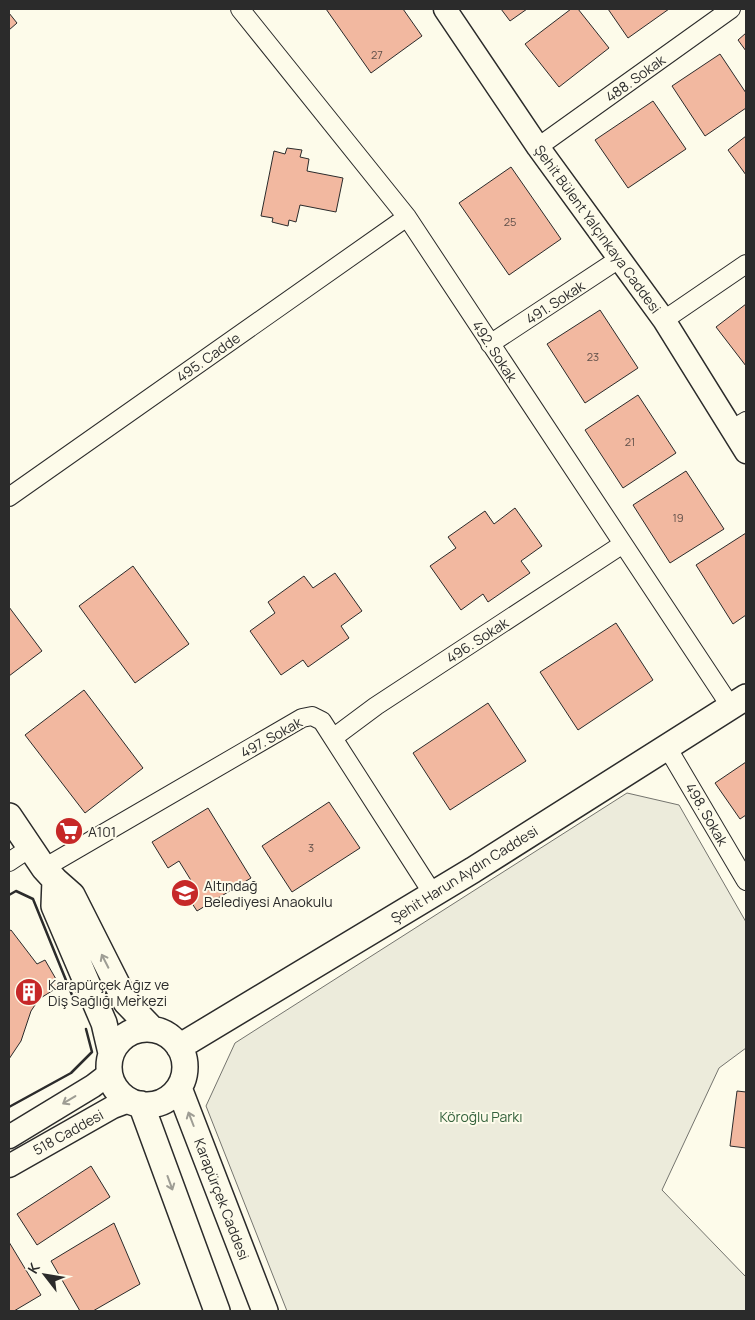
<svg xmlns="http://www.w3.org/2000/svg" width="755" height="1320" viewBox="0 0 755 1320" font-family="Manrope,sans-serif">
<rect width="100%" height="100%" fill="#fdfbea"/>
<!-- green -->
<path fill="#ecebdb" stroke="#74746e" d="M627,793L679,805L746,922V1048L719,1068L662,1190L746,1277V1311H287L206,1106L235,1043Z"/>
<!-- building -->
<path fill="#f2b8a0" stroke="#2b2b2b" d="M326,9H403L422,36L371,73Z
M501,9H527L510,21Z
M571,9H578L609,48L559,87L525,44Z
M608,9H669L628,38Z
M9,13L17,23L9,30Z
M746,33V51L738,40Z
M720,54L746,93V108L705,136L672,86Z
M653,101L686,149L628,188L595,140Z
M746,136V175L728,150Z
M287,148L302,150L300,157L309,159L307,171L343,178L336,212L300,205L296,222L289,220L288,226L272,222L273,218L261,216L274,151L285,154Z
M511,167L561,239L509,275L459,203Z
M746,304V366L716,327Z
M600,310L638,368L585,403L547,344Z
M638,395L676,453L623,488L585,430Z
M686,471L724,529L670,563L633,505Z
M515,508L542,546L521,561L530,573L488,602L483,594L461,610L430,566L456,548L448,537L485,511L494,524Z
M746,533V615L733,624L696,565Z
M133,566L189,644L135,683L79,606Z
M335,573L362,611L341,626L349,638L308,667L303,660L281,675L250,631L275,613L268,602L304,576L313,588Z
M9,607L42,651L9,676Z
M616,623L653,680L578,730L540,672Z
M84,690L143,768L85,813L25,735Z
M488,703L526,761L450,810L413,753Z
M746,762V815L740,819L715,783Z
M329,802L360,848L292,892L262,846Z
M208,808L251,878L197,911L182,888L192,882L179,861L168,868L152,842Z
M11,930L37,964L45,960L60,986L39,999L31,1011L21,1041L9,1059V931Z
M737,1091L746,1092V1148L730,1146Z
M91,1166L110,1197L37,1245L17,1214Z
M114,1223L140,1284L93,1311H80L51,1261Z
M9,1242L41,1295L14,1311H9Z"/>
<g fill="none" stroke-linecap="round" stroke-linejoin="round">
<defs>
<path id="minor" d="M240,9L407,217L731,707
M538,147L731,9
M664,320L746,264
M490,344L619,259
M731,430L746,421
M9,497L407,217
M333,738L376,706L623,544
M667,747L746,881
M9,862L30,848
M44,868L302,718L312,716L322,721L433,894"/>
<path id="tertiary" d="M445,9L538,147L664,320L746,452
M9,1137L93,1086L110,1073
M9,1166L113,1107L129,1101"/>
<path id="secondary" d="M9,816L44,868L55,880
M109 1067a38 38 0 1 1 76 0a38 38 0 1 1-76 0Z
M179,1047L473,870L746,697
M111,1053L104,1023L54,906L55,880L72,895L126,1002L152,1029
M179,1088L265,1311
M141,1104L217,1311"/>
</defs>
<!-- minor casing -->
<use href="#minor" stroke="#2b2b2b" stroke-width="20"/>
<!-- tertiary casing -->
<use href="#tertiary" stroke="#2b2b2b" stroke-width="25"/>
<!-- secondary casing -->
<use href="#secondary" stroke="#2b2b2b" stroke-width="28"/>
<!-- minor -->
<use href="#minor" stroke="#fdfbea" stroke-width="18"/>
<!-- tertiary -->
<use href="#tertiary" stroke="#fdfbea" stroke-width="22"/>
<!-- secondary -->
<use href="#secondary" stroke="#fdfbea" stroke-width="25"/>
<!-- wall -->
<path stroke="#2b2b2b" stroke-width="2.5" d="M9,895L16,891L33,899L72,995
M9,1107L71,1073L92,1052L86,1029"/>
</g>
<!-- one-way arrows -->
<defs><path id="oneway-shaft" d="M-6 0H5M1.5-3L5.5 0L1.5 3" fill="none" stroke-width="1.6" stroke-linecap="round" stroke-linejoin="round" transform="scale(1.25)"/></defs>
<g stroke="#9e9d94">
<use href="#oneway-shaft" transform="translate(105 961) rotate(-117)"/>
<use href="#oneway-shaft" transform="translate(69 1100) rotate(149)"/>
<use href="#oneway-shaft" transform="translate(191 1119) rotate(-111)"/>
<use href="#oneway-shaft" transform="translate(170 1183) rotate(70)"/>
</g>
<!-- icons -->
<defs>
<symbol id="supermarket-disc" viewBox="-11 -11 22 22"><circle r="9.5" fill="#c62828" stroke="#fdfbea"/><path d="M-6-5.5h2.5l.6 2H6L4.5 2H-2.5L-4.4-4H-6ZM-1.5 3.2a1.3 1.3 0 1 0 .1 0ZM3 3.2a1.3 1.3 0 1 0 .1 0Z" fill="#fff"/></symbol>
<symbol id="school-disc" viewBox="-11 -11 22 22"><circle r="9.5" fill="#c62828" stroke="#fdfbea"/><path d="M0-5L7-2L0 1L-7-2ZM-4 1L0 2.5L4 1V4Q0 6-4 4Z" fill="#fff"/></symbol>
<symbol id="building-disc" viewBox="-11 -11 22 22"><circle r="9.5" fill="#c62828" stroke="#fdfbea"/><path d="M-4-6H4V6H1V3H-1V6H-4ZM-2.5-4.3h1.7v1.8h-1.7ZM.8-4.3h1.7v1.8H.8ZM-2.5-1h1.7V.8h-1.7ZM.8-1h1.7V.8H.8Z" fill="#fff"/></symbol>
</defs>
<g fill-rule="evenodd">
<use href="#supermarket-disc" x="53" y="815" width="32" height="32"/>
<use href="#school-disc" x="169" y="877" width="32" height="32"/>
<use href="#building-disc" x="13" y="976" width="32" height="32"/>
</g>
<g text-anchor="middle" dominant-baseline="central" stroke-width="4" stroke-linejoin="round" paint-order="stroke">
<!-- number labels -->
<g font-size="11" fill="#5d4e48">
<text x="377" y="54">27</text>
<text x="510" y="221">25</text>
<text x="593" y="356">23</text>
<text x="630" y="441">21</text>
<text x="678" y="517">19</text>
<text x="311" y="847">3</text>
</g>
<!-- street labels -->
<g font-size="14" fill="#2b2b2b" stroke="#fdfbea">
<text transform="translate(635 78) rotate(-36)">488. Sokak</text>
<text transform="translate(598 229) rotate(54)">Şehit Bülent Yalçınkaya Caddesi</text>
<text transform="translate(555 302) rotate(-33)">491. Sokak</text>
<text transform="translate(495 351) rotate(57)">492. Sokak</text>
<text transform="translate(208 357) rotate(-35)">495. Cadde</text>
<text transform="translate(477 640) rotate(-33)">496. Sokak</text>
<text transform="translate(271 737) rotate(-29)">497. Sokak</text>
<text transform="translate(707 814) rotate(60)">498. Sokak</text>
<text transform="translate(464 874) rotate(-32)">Şehit Harun Aydın Caddesi</text>
<text transform="translate(68 1132) rotate(-29)">518 Caddesi</text>
<text transform="translate(222 1199) rotate(69)">Karapürçek Caddesi</text>
</g>
<!-- poi labels -->
<g font-size="14" fill="#2b2b2b" stroke="#fdfbea" text-anchor="start">
<text x="88" y="831">A101</text>
<text x="204" y="885">Altındağ<tspan x="204" dy="16">Belediyesi Anaokulu</tspan></text>
<text x="48" y="984">Karapürçek Ağız ve<tspan x="48" dy="16">Diş Sağlığı Merkezi</tspan></text>
</g>
<!-- park labels -->
<g font-size="14" fill="#34623c" stroke="#fdfbea">
<text x="481" y="1116">Köroğlu Parkı</text>
</g>
</g>
<!-- border -->
<rect width="755" height="1320" fill="none" stroke="#2b2b2b" stroke-width="20"/>
<!-- north arrow -->
<g transform="translate(45 1275) rotate(301)" stroke="#fdfbea" stroke-width="4" paint-order="stroke">
<path d="M0-4L9 19L0 12L-9 19Z" fill="#2b2b2b"/>
<text y="-8" font-size="14" font-weight="bold" text-anchor="middle" fill="#2b2b2b">K</text>
</g>
</svg>
